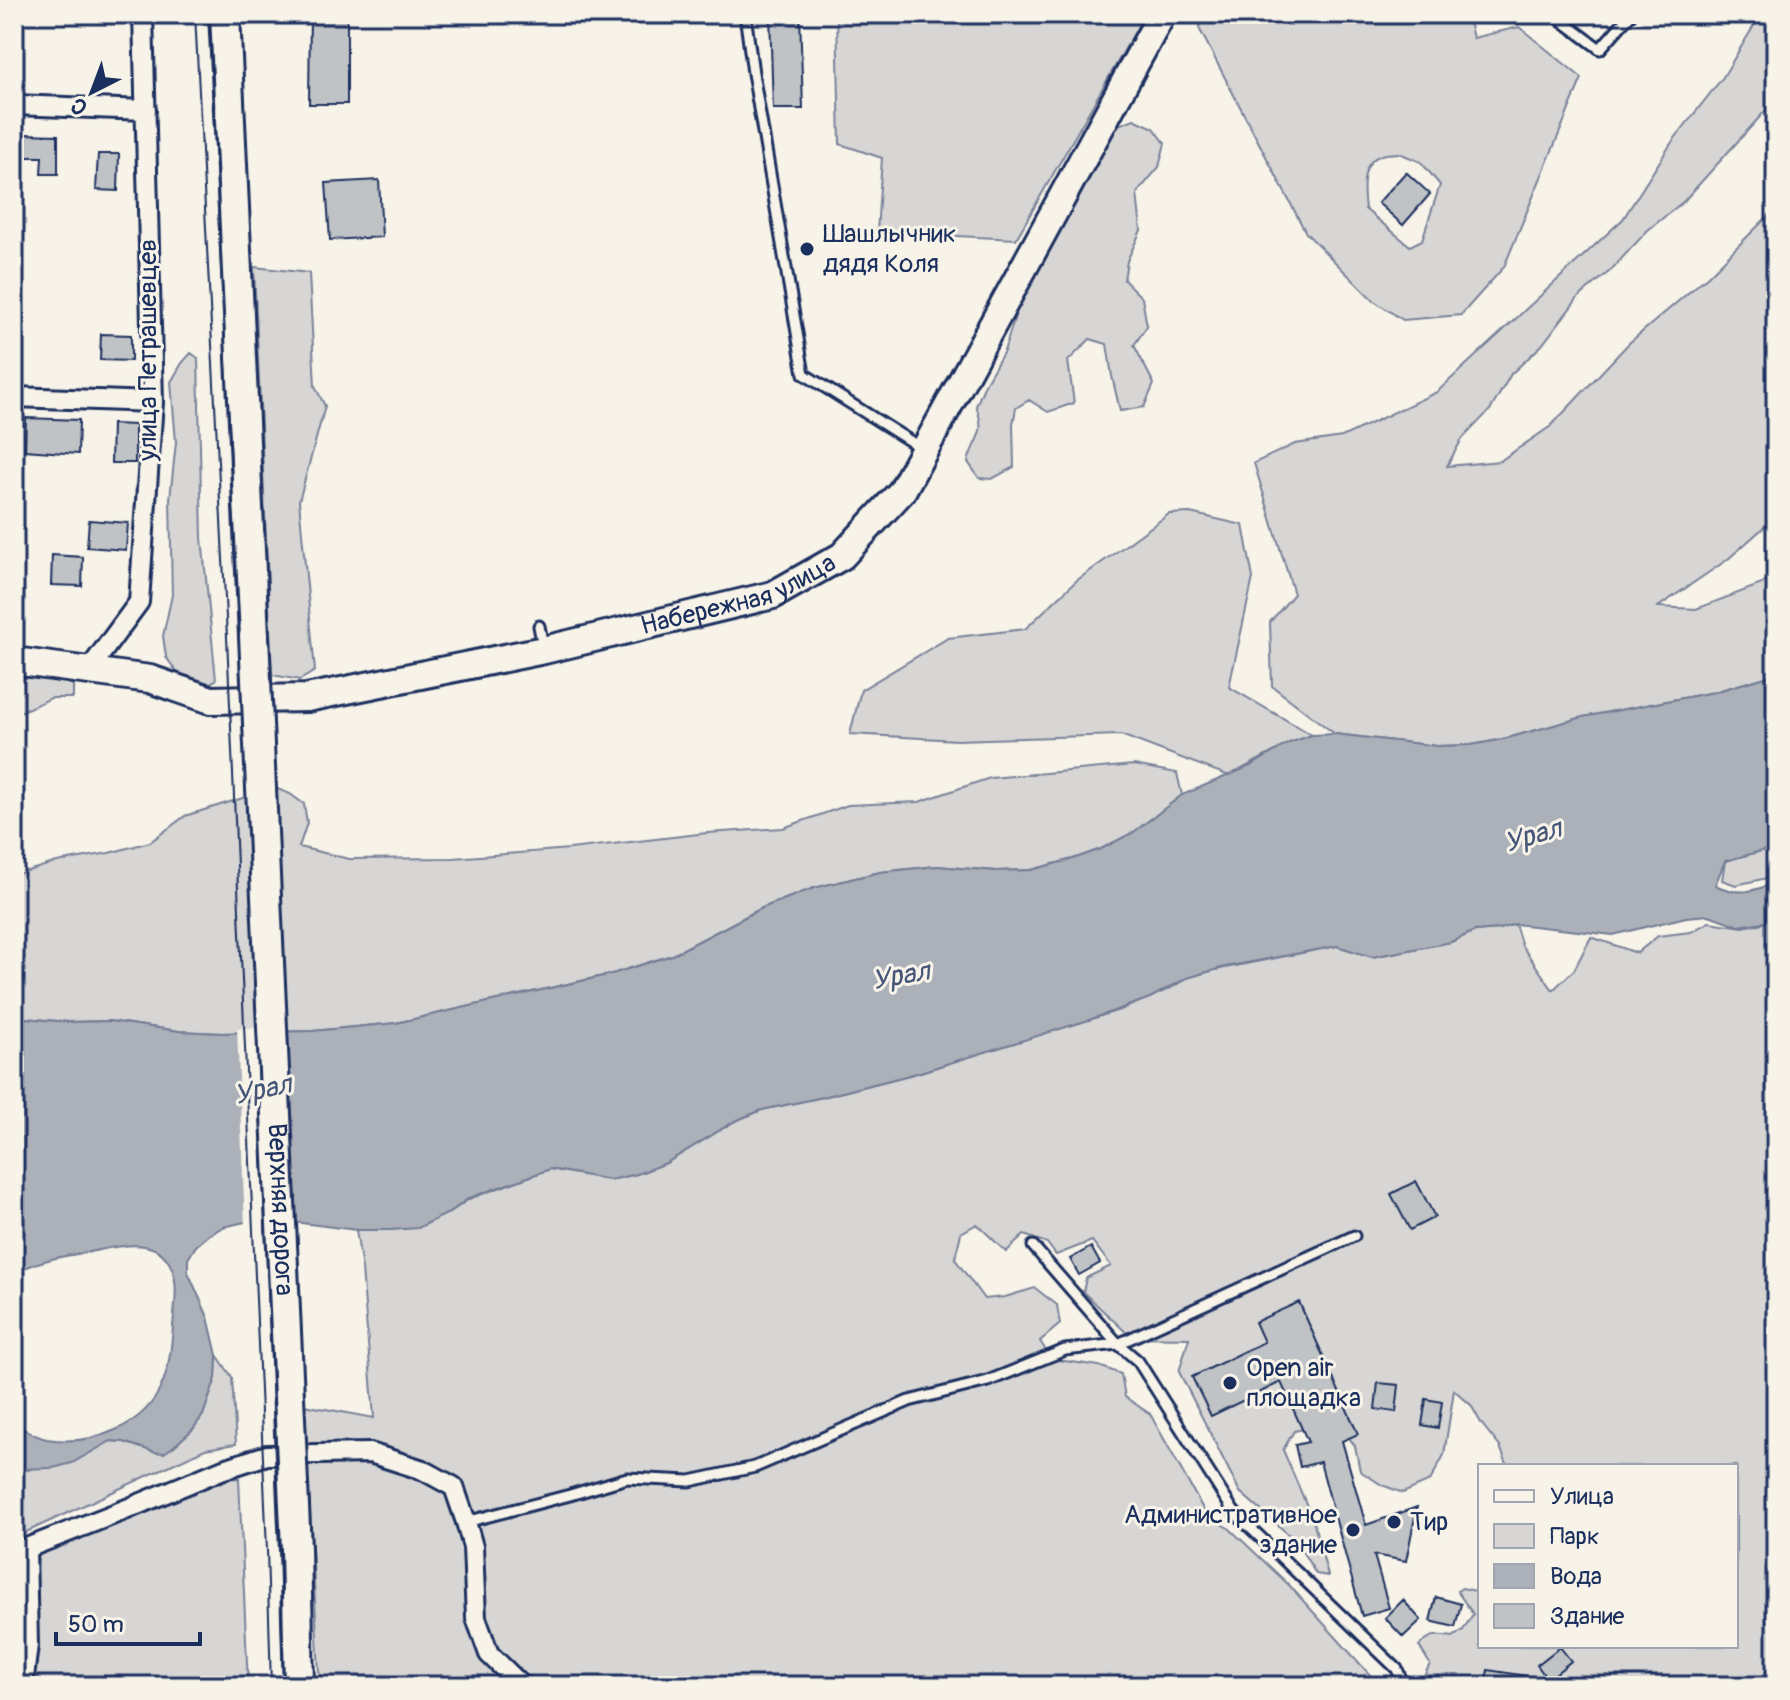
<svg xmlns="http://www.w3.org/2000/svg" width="1790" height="1700" viewBox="0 0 1790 1700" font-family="Pangolin,sans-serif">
<rect width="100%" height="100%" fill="#f7f3e8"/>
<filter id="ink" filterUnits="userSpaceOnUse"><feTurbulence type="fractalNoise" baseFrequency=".0125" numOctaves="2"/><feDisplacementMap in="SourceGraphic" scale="16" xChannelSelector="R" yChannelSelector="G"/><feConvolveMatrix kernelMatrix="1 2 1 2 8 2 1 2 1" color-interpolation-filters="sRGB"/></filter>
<g filter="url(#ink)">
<!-- green -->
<path fill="#d7d6d4" stroke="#798299" stroke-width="2" fill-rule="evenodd" d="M837,14H1145L1016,239L877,232L882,158L840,144Z
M1202,14H1467L1473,38L1519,27L1582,78L1504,267L1461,315L1403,320L1374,301L1306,233L1199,28ZM1399,153L1421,162L1440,185L1422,240L1410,246L1365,209C1363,192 1360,164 1379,156C1384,153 1393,154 1399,153Z
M1761,14H1776V99L1684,201L1648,230L1610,271L1578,298L1542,345L1511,374L1491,409L1462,439L1447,466L1500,461L1551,426L1629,343L1708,276L1776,208V513L1771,521L1727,560L1658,607L1696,609L1762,584L1776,571V674L1714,692L1583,717L1504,739L1471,745L1437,746L1335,734L1272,686L1270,622L1294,594L1254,463L1295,444L1342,437L1437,392L1623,219L1672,142L1723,77Z
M1134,119L1154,128L1165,143L1159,167L1137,193L1141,230L1127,261L1124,280L1142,298L1147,326L1134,345L1154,384L1144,407L1120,411L1112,376L1107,344L1090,339L1068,361L1074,403L1048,412L1029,400L1016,408L1013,424L1014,467L992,479L979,478L968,462C975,435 987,436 976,406L985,384L1004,351L1019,304L1101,145L1118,125Z
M254,267L309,273L315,386L325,406L299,501L315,671L300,680L272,675Z
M191,353L198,358L202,538L216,680L206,685L182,679L166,657L163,636L172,595L170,499L176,442L171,382L182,363Z
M1190,513L1243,525L1253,578L1229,687L1312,735C1283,745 1256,762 1229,776L1121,735L957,740L850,734L861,690L948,638L1025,629L1076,581L1169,514Z
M14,668L52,676L73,685V698H51L20,712L14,710Z
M1134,765L1177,773L1182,795L1134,832L1101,849L1073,859L1031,870L996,871L937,866L880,872L814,888L762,908L672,955L612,974L396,1023L312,1031L221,1033L179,1031L109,1021L68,1022L14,1017V875L57,862L109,853L150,842L185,816L275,788L290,794L304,804L307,823L299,847L349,859L453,858L570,849L707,833L783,828L848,805L919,802L990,778Z
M1776,847V876L1736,885L1722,880L1725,861Z
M1776,921V1664L1751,1686H1422L1423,1678L1430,1664L1419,1646C1431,1633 1437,1635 1453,1637L1463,1630L1473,1614L1457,1591L1462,1588L1480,1592V1646H1736V1466H1508L1500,1447L1481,1423L1471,1405L1454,1390L1444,1455L1430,1481L1403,1493L1382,1485L1360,1471L1355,1446L1340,1426H1320L1294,1431L1283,1450L1313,1520L1328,1576L1316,1574L1296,1541L1240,1492L1179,1372L1189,1338L1131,1337L1083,1292L1086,1278L1111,1266L1092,1241L1056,1255L1047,1243L1024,1235L1006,1252L977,1224L961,1233L955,1259L984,1299L1005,1297L1035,1288L1057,1305L1060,1324L1040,1341L1051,1359L1099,1366L1121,1374L1125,1397L1150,1414L1207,1516L1230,1529L1289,1585L1380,1686H328L319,1672L304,1405L374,1418L362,1269L356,1230H391L449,1213L469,1199L550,1169L610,1180L637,1174L666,1163L735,1121L762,1110L823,1097L917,1073L1123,1009L1171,988L1187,978L1210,971L1337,946L1372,957L1451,942L1475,931L1499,929L1515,924L1522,946L1553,990L1574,970L1591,937L1637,953L1658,936L1691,932L1709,922L1743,927ZM1248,1350L1267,1389L1211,1416L1193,1377Z
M217,1355L232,1377L236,1444L205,1449L22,1534L14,1535V1469L28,1470L111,1441L124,1442L154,1452H164L173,1447L193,1429L203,1415L216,1378Z
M239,1478L248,1686H14V1654L34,1658C37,1623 32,1587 39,1553L66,1545L210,1479Z"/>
<!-- water -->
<path fill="#acb0b9" stroke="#727c95" stroke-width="2" d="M1776,674V847L1725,861L1715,885C1739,896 1753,892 1776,882V920L1739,926L1709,915L1686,917L1613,935L1515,924L1499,929L1475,931L1451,942L1372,957L1337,946L1225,967L1187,978L1150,998L1089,1020L917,1073L823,1097L762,1110L735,1121L666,1163L637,1174L610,1180L550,1169L469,1198L449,1213L418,1228L391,1230H356L278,1220L245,1222L223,1227L209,1235L196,1246L188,1259V1272L208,1317L217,1355L216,1378L203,1415L193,1429L173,1447L164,1453L154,1452L124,1442L111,1441L72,1463L53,1468L14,1469V1424C24,1429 36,1437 47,1439C92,1446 146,1427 163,1382C171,1361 172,1337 174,1315C176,1296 179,1273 165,1257C148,1237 112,1248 89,1252C64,1256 36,1260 14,1274V1017L68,1022L109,1021L179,1031L221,1033L312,1031L396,1023L612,974L672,955L762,908L814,888L880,872L937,866L996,871L1031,870L1073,859L1101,849L1134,832L1182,795L1250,766L1289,743L1312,735L1335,734L1437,746L1471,745L1504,739L1583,717L1714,692Z"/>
<!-- pier -->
<path fill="#f7f3e8" d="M237,1028H282L277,1224L245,1226Z"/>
<!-- building -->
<path fill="#c0c3c5" stroke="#1b2f5e" stroke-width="2" d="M310,14H347V104H309Z
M770,14H800L803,109H773Z
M22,134L58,135V174H41L42,157H22Z
M98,154H119L118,191L96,190Z
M1406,172L1430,194L1403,225L1378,203Z
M379,180L382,237L330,240L326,183Z
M101,334L131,335V361L100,360Z
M26,418L79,420L78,454L25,450Z
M112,424L135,425V463H111Z
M89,520L128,523L126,550L87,547Z
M52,555L83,557L82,586L51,585Z
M1416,1181L1435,1217L1410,1230L1391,1194Z
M1091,1247L1100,1263L1079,1275L1070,1259Z
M1299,1302L1358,1434L1342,1441L1366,1525L1417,1507L1406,1561L1374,1555L1389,1608L1362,1616L1320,1462L1300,1467L1295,1445L1308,1442L1281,1382L1211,1416L1192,1377L1264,1342L1255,1322Z
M1378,1383L1399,1385L1396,1412L1375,1409Z
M1426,1399L1442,1402L1438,1428L1422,1425Z
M1436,1597L1461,1604L1455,1627L1430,1621Z
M1403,1600L1421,1620L1403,1637L1385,1618Z
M1560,1647L1571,1661L1548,1680L1537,1665Z
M1488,1670L1534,1677L1533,1686H1485Z"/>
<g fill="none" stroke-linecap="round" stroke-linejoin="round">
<defs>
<path id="lane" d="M745,14L753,73L804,374L921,448
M1553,14L1600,49L1631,14
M539,626L543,646
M1033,1246L1118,1344L1138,1361L1234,1512L1397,1669L1404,1686
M466,1522L570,1495L627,1478L690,1481L755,1467L909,1401L988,1381L1065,1350L1118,1344L1354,1236"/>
<path id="street" d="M14,105L146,110
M14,397L153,402
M89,670L139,602L153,402L143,14
M14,1553L127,1509L221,1470L267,1455L370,1453L423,1470L454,1487L466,1522L473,1547L476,1618L489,1654L522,1686
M23,1686L28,1645L26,1548"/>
<g id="secondary">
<path id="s1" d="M14,661L150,679L211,700L307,698L544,650L773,595L842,556L902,491L1162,14"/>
</g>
<path id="primary" d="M225,14L254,636
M296,1549L299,1686"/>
</defs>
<!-- lane casing -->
<use href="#lane" stroke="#1b2f5e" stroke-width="15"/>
<!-- street casing -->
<use href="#street" stroke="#1b2f5e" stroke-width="24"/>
<!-- secondary casing -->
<use href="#secondary" stroke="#1b2f5e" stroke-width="32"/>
<!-- primary casing -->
<use href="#primary" stroke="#1b2f5e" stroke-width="34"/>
<!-- lane -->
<use href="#lane" stroke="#f7f3e8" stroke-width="9"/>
<!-- street -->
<use href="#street" stroke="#f7f3e8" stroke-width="18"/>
<!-- secondary -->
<use href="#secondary" stroke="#f7f3e8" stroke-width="26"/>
<!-- primary -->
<use href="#primary" stroke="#f7f3e8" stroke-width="28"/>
<!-- tram -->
<path stroke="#1b2f5e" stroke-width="2" d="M195,14L227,637L267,1550L271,1686
M208,14L240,636L279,1550L283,1686"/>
<defs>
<g id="primary-bridge">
<path id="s2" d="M254,636L296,1549"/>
</g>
</defs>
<!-- primary-bridge casing -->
<use href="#primary-bridge" stroke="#1b2f5e" stroke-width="34" stroke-linecap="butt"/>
<!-- primary-bridge -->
<use href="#primary-bridge" stroke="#f7f3e8" stroke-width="28"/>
</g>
</g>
<!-- markers -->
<g fill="#1b2f5e" stroke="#f7f3e8" stroke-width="3">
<circle cx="807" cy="249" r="8"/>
<circle cx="1230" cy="1383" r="8"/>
<circle cx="1394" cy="1522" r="8"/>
<circle cx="1353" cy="1530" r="8"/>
</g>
<g text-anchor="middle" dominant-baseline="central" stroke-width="6" stroke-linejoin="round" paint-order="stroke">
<!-- poi labels -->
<g font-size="26" fill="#1b2f5e" stroke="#f7f3e8" text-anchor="start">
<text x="823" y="234">Шашлычник<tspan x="823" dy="30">дядя Коля</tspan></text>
<text x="1246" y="1368">Open air<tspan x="1246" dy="30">площадка</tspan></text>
<text x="1337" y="1515" text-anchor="end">Административное<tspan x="1337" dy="30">здание</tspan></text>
<text x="1410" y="1522">Тир</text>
</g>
<!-- street labels -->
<g font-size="26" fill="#1b2f5e" stroke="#f7f3e8">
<text transform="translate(148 350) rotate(-90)">улица Петрашевцев</text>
<text stroke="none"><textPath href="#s1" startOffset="742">Набережная улица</textPath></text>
<text stroke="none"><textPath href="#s2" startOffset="574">Верхняя дорога</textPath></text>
</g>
<!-- water labels -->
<g font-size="28" font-style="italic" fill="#465679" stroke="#f7f3e8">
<text transform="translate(1533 836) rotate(-16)">Урал</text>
<text transform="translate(901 976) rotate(-10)">Урал</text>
<text transform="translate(263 1090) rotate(-12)">Урал</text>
</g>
</g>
<!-- margin -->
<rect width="1790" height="1700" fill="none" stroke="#f7f3e8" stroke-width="48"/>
<rect x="24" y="24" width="1742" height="1652" fill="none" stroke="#1b2f5e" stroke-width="3" filter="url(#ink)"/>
<!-- legend -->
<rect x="1478" y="1464" width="260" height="184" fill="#f7f3e8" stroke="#9fa5b1" stroke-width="2"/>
<rect x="1494" y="1490" width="40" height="12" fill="#f7f3e8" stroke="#9fa5b1" stroke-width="2"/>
<text x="1550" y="1504" font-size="24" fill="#1b2f5e">Улица</text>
<rect x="1494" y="1524" width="40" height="24" fill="#d7d6d4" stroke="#9fa5b1" stroke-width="2"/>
<text x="1550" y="1544" font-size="24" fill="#1b2f5e">Парк</text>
<rect x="1494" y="1564" width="40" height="24" fill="#acb0b9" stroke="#9fa5b1" stroke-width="2"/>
<text x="1550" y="1584" font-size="24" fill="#1b2f5e">Вода</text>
<rect x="1494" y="1604" width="40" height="24" fill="#c0c3c5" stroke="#9fa5b1" stroke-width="2"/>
<text x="1550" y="1624" font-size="24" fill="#1b2f5e">Здание</text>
<!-- north arrow -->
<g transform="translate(92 92) rotate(222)" stroke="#f7f3e8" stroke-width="6" paint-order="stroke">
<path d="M0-6L14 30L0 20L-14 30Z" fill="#1b2f5e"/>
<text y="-12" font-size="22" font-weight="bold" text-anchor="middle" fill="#1b2f5e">С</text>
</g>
<!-- scale -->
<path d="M56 1632v12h144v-12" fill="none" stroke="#1b2f5e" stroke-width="4"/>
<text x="68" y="1632" font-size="24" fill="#1b2f5e" stroke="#f7f3e8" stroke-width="6" paint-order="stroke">50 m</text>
</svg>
